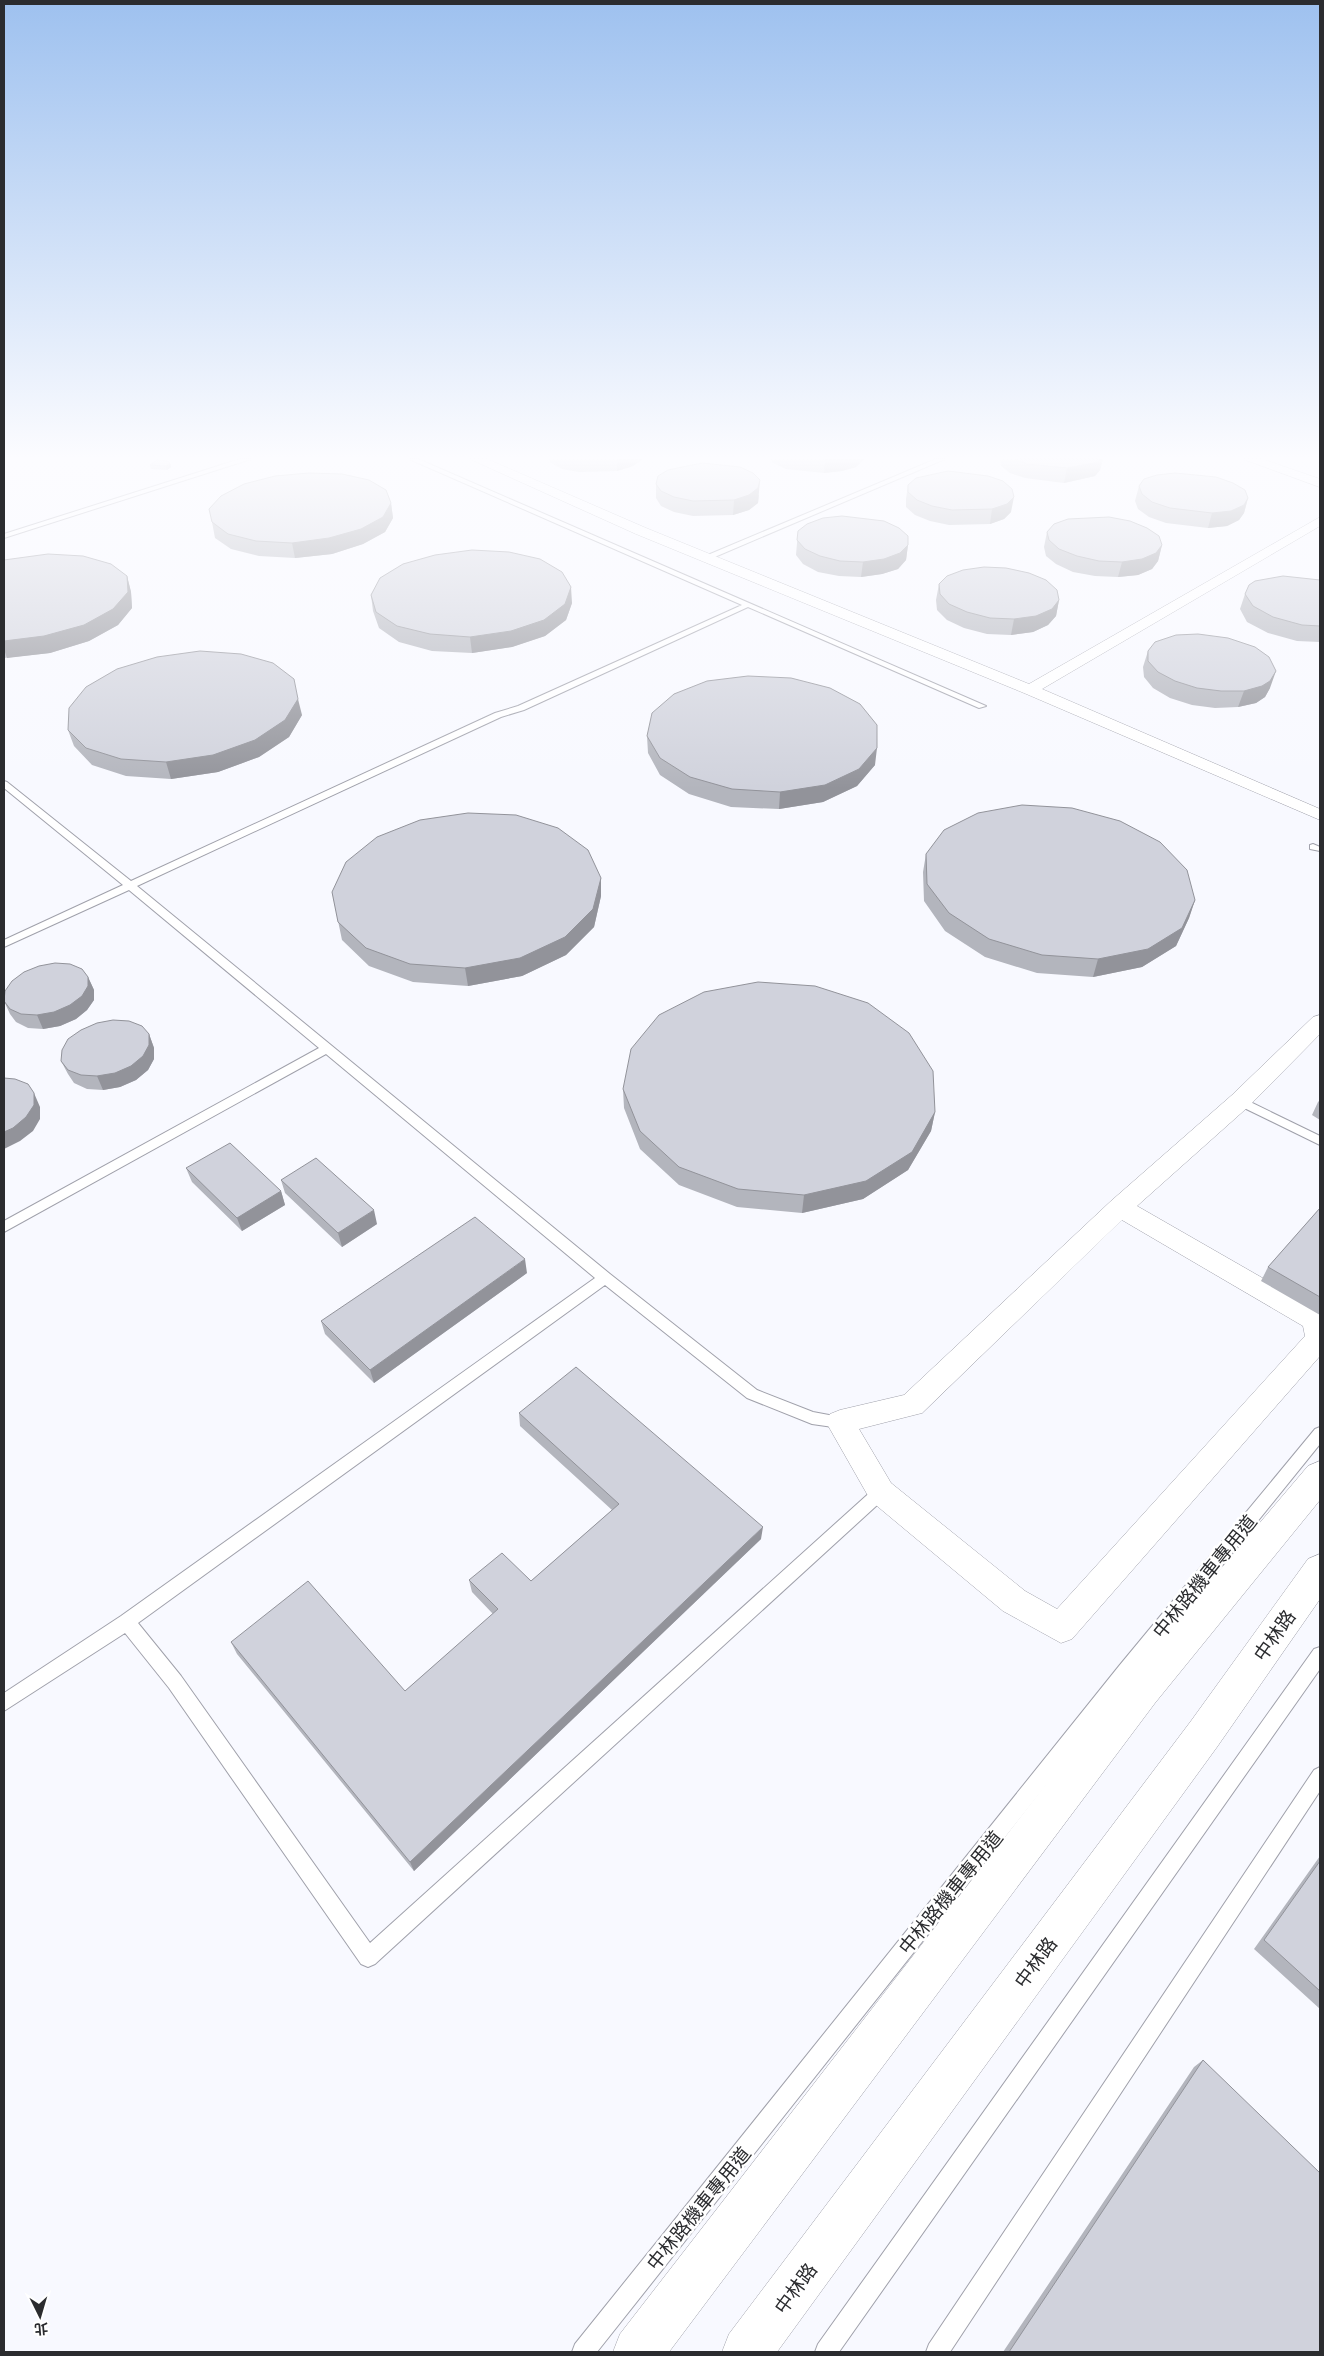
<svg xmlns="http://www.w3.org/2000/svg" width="1324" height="2356" viewBox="0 0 1324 2356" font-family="'Golos Text','Noto Sans TC',sans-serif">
<rect width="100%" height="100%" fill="#f8f9ff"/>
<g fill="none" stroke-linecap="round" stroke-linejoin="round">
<defs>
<path id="service" d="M240,459H251L4,538V534Z
M409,459H418L986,706L979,708L748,607L524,710L501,717L137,886L610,1274L757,1390L813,1412L845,1418L847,1422L845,1426L840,1428L812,1424L747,1398L605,1285L138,1623L181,1676L370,1943L876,1487L881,1485L886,1487L889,1492L886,1497L375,1964L368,1967L361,1964L169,1688L125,1633L4,1711V1693L121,1616L595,1278L326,1054L4,1232V1221L319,1048L129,890L4,947V940L123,885L4,788V781L7,782L131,881L495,713L518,706L742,605Z
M936,459H945L710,559L703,557Z
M1313,844L1320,847V851L1310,849V845Z
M1240,1097L1320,1136V1145L1236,1104L1234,1101L1236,1098Z
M1320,1427V1444L1131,1678L597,2352H572L575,2344L1119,1666L1315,1429Z
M1320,1647V1669L839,2352H815L818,2344L1314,1649Z
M1320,1767V1791L950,2352H926L929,2344L1314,1770Z"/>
<path id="minor" d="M470,459H487L646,528L1029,684L1320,517V526L1042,689L1320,809V820L1024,693L636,534Z
M1243,459H1262L1320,479V487Z
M1320,1015V1034L1248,1107L1137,1206L1320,1311V1356L1072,1639L1061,1643L1003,1611L871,1501L826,1422L830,1414L840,1410L904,1395L1111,1201L1232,1095L1313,1017ZM1122,1220L1303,1326L1305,1336L1057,1609L1025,1591L891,1483L859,1429L922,1413Z"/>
<path id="tertiary" d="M1320,1461V1500L1155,1703L669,2352H613L620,2334L1129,1677L1308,1466Z
M1320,1554V1599L1217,1747L777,2352H722L729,2334L1191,1721L1308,1559Z"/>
</defs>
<!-- service casing -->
<use href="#service" stroke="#a0a1ab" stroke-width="2"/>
<!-- minor casing -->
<use href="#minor" stroke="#a0a1ab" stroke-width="1"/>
<!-- tertiary casing -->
<use href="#tertiary" stroke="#a0a1ab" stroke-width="1"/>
<!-- service -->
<use href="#service" fill="#fff" fill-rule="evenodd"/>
<!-- minor -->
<use href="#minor" fill="#fff" fill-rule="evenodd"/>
<!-- tertiary -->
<use href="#tertiary" fill="#fff" fill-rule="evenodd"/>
</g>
<!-- wall -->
<path fill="#b3b5bd" d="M549,459H643L633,466L617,471L579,472L562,469L551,463Z
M770,459H864L856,467L842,471L824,473L786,469L773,463Z
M1000,459H1103L1100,470L1095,476L1064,483L1025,478L1010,473L1001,466Z
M170,463L171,467L167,470L151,469L150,465Z
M656,484L759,495L758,503L749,510L733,515L693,516L674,512L661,506L656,498Z
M908,485L1011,512L1004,519L990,524L949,525L930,521L915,515L906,507V499Z
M1139,486L1248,498L1244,513L1239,520L1227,526L1208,528L1166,523L1149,517L1138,509L1135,501Z
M391,503L393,518L385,532L363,544L332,554L295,558L259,556L231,549L215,538L212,522Z
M798,531L908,545L906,560L898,569L882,574L861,577L839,576L818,572L803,564L796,555Z
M1047,532L1162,545L1158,561L1152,569L1138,575L1118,577L1095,576L1073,572L1056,564L1046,556L1044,547Z
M4,560L127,576L131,592L132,608L118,625L89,641L50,653L4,658Z
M1320,580V642L1297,641L1268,633L1247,622L1240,609L1245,594Z
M939,584L1059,600L1056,616L1048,625L1033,632L1011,635L987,634L964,628L947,620L937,610L936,600Z
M371,595L572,603L566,620L545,636L512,647L472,653L432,651L399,642L379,628L373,611Z
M1148,651L1270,688L1265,697L1256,703L1238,707L1215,708L1192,705L1170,698L1153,688L1144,677L1143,667Z
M302,715L289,737L259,757L218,772L171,779L126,776L92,765L74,746L68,730Z
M647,736L875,765L857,786L823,802L779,809L731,807L689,794L660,775L648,753Z
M926,854L1195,900L1189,918L1176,946L1142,967L1093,977L1037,973L985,957L945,931L924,901L923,872Z
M601,878V896L594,927L566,955L522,976L468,986L413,982L369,966L342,940L332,892Z
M88,977L94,990V1000L87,1010L76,1019L60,1026L43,1029L28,1028L16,1022L10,1014L4,1001Z
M149,1034L154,1048V1059L148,1070L136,1080L120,1087L103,1090L87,1089L74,1083L68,1074L61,1061Z
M623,1089L935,1112L931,1131L908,1170L863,1199L802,1213L737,1207L679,1185L640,1149L624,1108Z
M1320,1100V1120L1312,1115L1318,1102Z
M186,1168L281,1191L285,1205L242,1231L192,1182Z
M281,1180L377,1224L342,1247L285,1193Z
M1320,1208V1315L1261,1281L1268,1267Z
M527,1273L374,1383L325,1334L321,1321Z
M519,1413L761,1539L414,1871L237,1654L231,1642L405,1691L493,1614L472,1592L469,1580L531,1581L612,1510L520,1426Z
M1320,1856V2009L1254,1949Z
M1203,2060L1320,2352H1003L1194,2067Z"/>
<!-- shaded-wall -->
<path fill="#92939a" d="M617,459H643L633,466L617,471Z
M825,459H864L856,467L842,471L824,473Z
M1100,459H1103L1100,470L1095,476L1064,483L1067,468Z
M170,463L171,467L167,470L166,466Z
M760,480L758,503L749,510L733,515L734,500Z
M1014,497L1011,512L1004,519L990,524L992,509Z
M1248,498L1244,513L1239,520L1227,526L1208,528L1212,513Z
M391,503L393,518L385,532L363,544L332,554L295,558L292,543Z
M908,545L906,560L898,569L882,574L861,577L863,562Z
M1162,545L1158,561L1152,569L1138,575L1118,577L1122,562Z
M127,576L131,592L132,608L118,625L89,641L50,653L7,658L4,649V641Z
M571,587L572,603L566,620L545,636L512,647L472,653L470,637Z
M1059,600L1056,616L1048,625L1033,632L1011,635L1014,619Z
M1276,671L1270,688L1265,697L1256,703L1238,707L1244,691Z
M298,699L302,715L289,737L259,757L218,772L171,779L166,762Z
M877,748L875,765L857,786L823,802L779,809L780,792Z
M601,878V896L594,927L566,955L522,976L468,986L465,968Z
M1195,900L1189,918L1176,946L1142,967L1093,977L1098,959Z
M88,977L94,990V1000L87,1010L76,1019L60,1026L43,1029L37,1015Z
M149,1034L154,1048V1059L148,1070L136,1080L120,1087L103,1090L97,1076Z
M34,1093L40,1107V1119L33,1131L20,1141L4,1149V1132Z
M935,1112L931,1131L908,1170L863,1199L802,1213L804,1195Z
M281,1191L285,1205L242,1231L237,1218Z
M374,1210L377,1224L342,1247L338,1233Z
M525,1259L527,1273L374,1383L370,1370Z
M763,1527L761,1539L414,1871L410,1862Z"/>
<!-- building -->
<path fill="#d0d2dc" stroke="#92939a" d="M1015,459H1100L1098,462L1067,468L1027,464Z
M157,460L168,461L170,463L166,466L150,465Z
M702,463L740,467L753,473L760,480L758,488L749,495L734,500L693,501L674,497L661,491L656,484L658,476L668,470Z
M948,471L988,476L1003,481L1012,489L1014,497L1007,504L992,509L952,510L932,506L917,500L908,492V485L916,478Z
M309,473L342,474L369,480L386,490L391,503L383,517L361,529L329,538L292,543L256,541L228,534L212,522L209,509L221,496L244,484L275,476Z
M1175,473L1216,477L1233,483L1245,490L1248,498L1244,505L1231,511L1212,513L1170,508L1152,502L1142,494L1139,486L1144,479L1157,475Z
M842,516L884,521L899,528L908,536V545L900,553L884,559L863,562L840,561L820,556L805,549L797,540L798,531L807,524L823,518Z
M1109,517L1130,521L1147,528L1159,536L1162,545L1156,553L1142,559L1122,562L1099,561L1077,556L1059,549L1049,540L1047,532L1054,524L1068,519Z
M472,550L509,552L540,559L562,572L571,587L565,604L544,620L511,631L470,637L430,634L397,626L376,612L371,595L380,578L403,564L435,555Z
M48,554L83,556L111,564L127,576L128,592L113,609L84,625L44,636L4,641V560Z
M984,567L1006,568L1029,573L1046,580L1057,590L1059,600L1052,609L1036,616L1014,619L990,618L967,612L949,604L940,594L939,584L947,576L963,570Z
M1283,576L1320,580V626L1302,625L1273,617L1253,606L1245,594L1249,585L1255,581Z
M1198,634L1228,638L1255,647L1269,657L1276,671L1270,681L1262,686L1244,691H1221L1197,688L1175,681L1158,672L1148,661V651L1155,642L1176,635Z
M200,651L241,654L273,663L294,679L298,699L285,720L255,740L213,755L166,762L121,759L86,748L68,730L69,708L86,687L117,669L157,657Z
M748,676L791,678L830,688L860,704L877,725V748L859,769L825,785L780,792L732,789L690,777L660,758L647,736L652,713L674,694L707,681Z
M1022,805L1072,808L1120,821L1160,842L1187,870L1195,900L1182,928L1148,949L1098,959L1042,955L989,939L949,913L927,884L926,854L944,830L978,813Z
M468,813L516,815L558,828L588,850L601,878L593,909L565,937L520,958L465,968L410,964L366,948L338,922L332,892L346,862L377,837L420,820Z
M55,963L70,964L82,969L88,977V986L82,996L70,1005L54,1012L37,1015L21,1014L10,1009L4,1001L5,991L12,981L24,972L39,966Z
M758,982L815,986L868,1003L909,1033L933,1071L935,1112L912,1152L866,1181L804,1195L738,1189L679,1167L640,1131L623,1089L631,1049L659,1015L704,992Z
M113,1020L129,1021L142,1026L149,1034V1045L143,1056L131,1066L115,1073L97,1076L81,1075L68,1070L61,1061L62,1050L68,1039L81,1030L97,1023Z
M4,1078L15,1079L28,1084L34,1093V1105L26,1117L13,1128L4,1132Z
M230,1143L281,1191L237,1218L186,1168Z
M316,1158L374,1210L338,1233L281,1180Z
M1320,1208V1297L1268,1267Z
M475,1217L525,1259L370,1370L321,1321Z
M576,1367L763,1527L410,1862L231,1642L308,1581L405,1691L498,1609L469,1580L502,1553L531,1581L619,1504L519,1413Z
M1320,1861V1991L1264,1940Z
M1203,2060L1320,2173V2352H1009Z"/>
<!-- sky -->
<linearGradient id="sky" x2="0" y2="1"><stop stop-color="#9ec1ef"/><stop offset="0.58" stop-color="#fcfcff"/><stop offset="1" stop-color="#fcfcff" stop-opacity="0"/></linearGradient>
<rect width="1324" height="789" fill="url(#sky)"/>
<g text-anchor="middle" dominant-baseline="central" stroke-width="5" stroke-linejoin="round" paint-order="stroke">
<!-- near-street labels -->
<g font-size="19" fill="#2b2c2f" stroke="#fff">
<text transform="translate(1204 1576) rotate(-51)">中林路機車專用道</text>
<text transform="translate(1274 1635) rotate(-55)">中林路</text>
<text transform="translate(950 1892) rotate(-51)">中林路機車專用道</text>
<text transform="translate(1035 1962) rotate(-54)">中林路</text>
<text transform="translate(698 2208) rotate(-51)">中林路機車專用道</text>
<text transform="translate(795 2288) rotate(-54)">中林路</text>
</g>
</g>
<!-- border -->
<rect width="1324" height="2356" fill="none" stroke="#2b2c2f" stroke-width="10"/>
<!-- north arrow -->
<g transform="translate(40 2316) rotate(175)" stroke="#ffffff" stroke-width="4" paint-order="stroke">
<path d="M0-4L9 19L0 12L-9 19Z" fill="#2b2c2f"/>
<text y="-8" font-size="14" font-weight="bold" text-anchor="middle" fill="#2b2c2f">北</text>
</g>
</svg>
